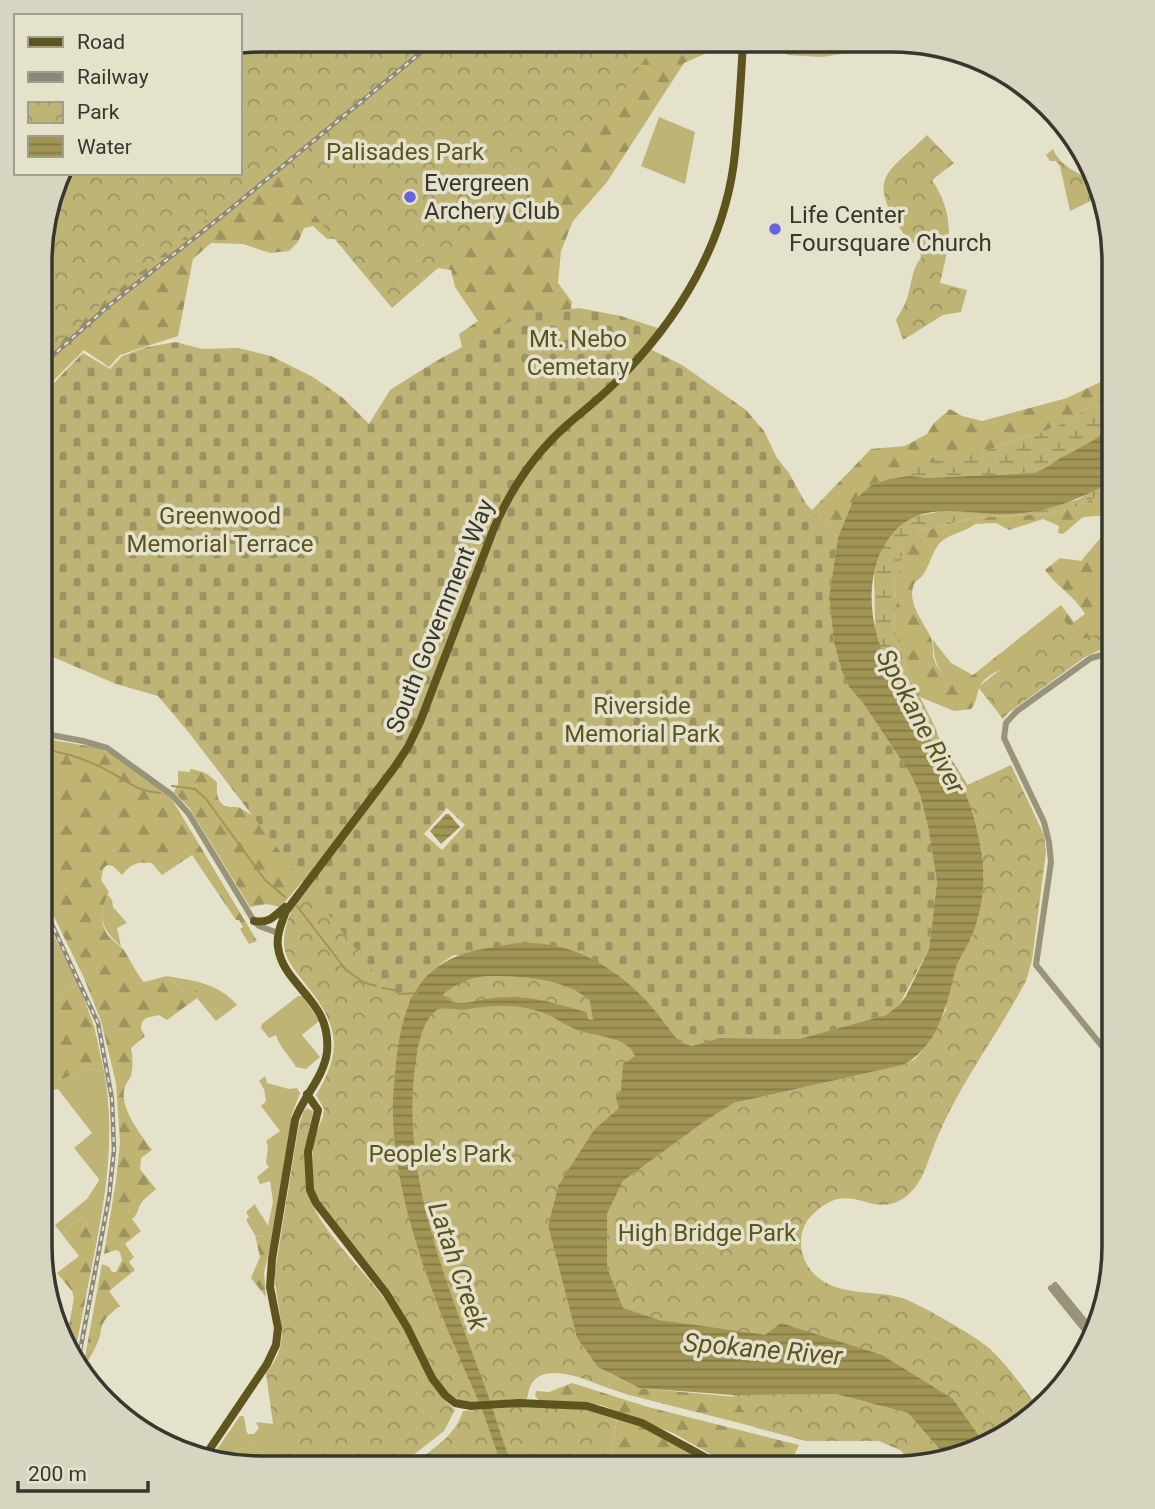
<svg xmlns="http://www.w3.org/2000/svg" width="1155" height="1509" viewBox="0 0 1155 1509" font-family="Roboto,sans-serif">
<defs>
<pattern id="forest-firs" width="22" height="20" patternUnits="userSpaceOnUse" patternTransform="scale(1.75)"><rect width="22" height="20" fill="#bfb472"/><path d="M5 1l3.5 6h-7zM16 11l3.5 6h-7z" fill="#9c935e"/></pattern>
<pattern id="wetland-marsh" width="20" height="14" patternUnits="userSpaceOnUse" patternTransform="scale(1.75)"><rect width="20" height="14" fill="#beb476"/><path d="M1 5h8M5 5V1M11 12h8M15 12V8" fill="none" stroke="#9b9361"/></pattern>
<pattern id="cemetery-stones" width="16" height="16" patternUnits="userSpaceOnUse" patternTransform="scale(1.75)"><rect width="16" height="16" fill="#beb476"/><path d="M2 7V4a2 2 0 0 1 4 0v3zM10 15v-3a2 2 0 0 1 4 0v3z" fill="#9b9361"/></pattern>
<pattern id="park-crowns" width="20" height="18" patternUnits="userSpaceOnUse" patternTransform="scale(1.75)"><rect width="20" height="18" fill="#beb476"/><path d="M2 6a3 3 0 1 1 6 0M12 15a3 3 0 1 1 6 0" fill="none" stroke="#9b9361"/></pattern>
<pattern id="water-rules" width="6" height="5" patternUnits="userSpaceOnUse" patternTransform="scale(1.75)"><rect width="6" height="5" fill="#a09554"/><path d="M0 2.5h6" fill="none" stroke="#837a46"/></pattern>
</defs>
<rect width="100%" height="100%" fill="#e5e2cc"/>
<!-- green -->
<path fill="#beb476" d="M852,42H876L873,49L822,57L787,55V49L814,52L826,48L828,51C837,46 845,48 852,42Z
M659,117L695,132L685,184L641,166Z
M933,640L951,663L973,675C942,688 934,667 933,640Z
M108,895L112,900L113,907L127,923L117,928L121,946C103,931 96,917 108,895Z
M41,911L78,983L46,1010H41Z
M167,976C195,981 218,983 237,1005L216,1021L197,998L198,993L185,992Z
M298,996H303L319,1021L302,1035L320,1057L306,1069L296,1067C290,1056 280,1048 276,1035L269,1038L261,1028L262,1024Z
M84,1069L104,1071C115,1130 107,1188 96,1245L83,1216L61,1233L55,1225L87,1199L98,1182L99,1179L74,1148L92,1133L58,1089L41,1093V1076L63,1079Z
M265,1076L267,1083L289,1089L297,1088L300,1093L292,1114L270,1247L262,1236L255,1235L246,1220L249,1217L246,1212L255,1204C258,1212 264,1217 268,1226L273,1202L270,1181L260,1184L257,1177L269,1167L266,1163L268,1146L266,1141L280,1131L261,1106L266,1101L264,1089L259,1081Z
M240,1416H243C247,1423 244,1429 248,1434H254L259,1428L256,1422L273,1424L289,1447L291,1462L287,1467H274L266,1458L264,1467H252L255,1464L256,1442C241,1452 234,1448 221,1462L211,1458Z"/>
<!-- forest -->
<path fill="url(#forest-firs)" d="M263,40L648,41L710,42L707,53L684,63L607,182L573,221L561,251L558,283L572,302L570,313L465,360L459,334L478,321L455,287L451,270L425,266L352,238L327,239L313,226L304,228L298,242L289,251L270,253L243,244L211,243L193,259L178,336L120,355L109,367L84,350L42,392V255L240,173V44Z
M1115,375V394L1091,404L1075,418L1045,431L981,452L852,503L838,537L812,510L871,449L905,446L927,434L934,423L950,409L962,416L982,421L1067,398Z
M1115,489V512L1111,515L1083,517L1063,534L1058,533L1059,526L1043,519L1009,530L996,523L975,524C964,533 948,533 938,545C932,554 929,566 923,575C919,580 914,581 913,587C908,606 924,622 931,638C934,644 932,652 934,659C940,679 956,682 973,675L1061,605L1074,622L1085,614C1075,596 1057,587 1045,570L1060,558L1081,561L1112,524L1115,525V589L1105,606L1102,635C1077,643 994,663 981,684C976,692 978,701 971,709L954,711L920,697L906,669L893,624L897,600L893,584L900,567L903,548L909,539L918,532L973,518L1049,514L1075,507Z
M41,738L99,748L113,755L170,796L257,941L249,944L240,929L243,927L239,920H236L192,855L162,875L152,863C136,862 132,863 122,875L113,866L107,865L103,869L101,880L109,892C103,905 98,919 107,934C111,940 119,944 123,949C131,960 135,972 144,982L167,976L185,992L196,989L198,993L197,998L167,1020L159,1015L146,1018L142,1022L141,1029L145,1036L131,1048C133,1057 133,1067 131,1076C129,1081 124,1085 124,1091C121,1110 141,1135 152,1150L141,1158L140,1169L156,1189C151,1194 144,1198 140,1205C137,1211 138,1214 132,1219L141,1231L125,1244L134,1257L129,1262L135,1270L109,1291L120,1306C93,1326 107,1327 94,1350C91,1357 88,1358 87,1366L99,1382V1386L83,1368L102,1264L109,1267L112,1272H116L122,1260L120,1252L116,1250L104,1254L116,1181L120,1142L116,1083L101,1021L84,978L41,890Z
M190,769C202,771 209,773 217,783C217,791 216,798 222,804C227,809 236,805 242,809C264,821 294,852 310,872L281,907L266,904L250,907L190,809L174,792L178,784V771L190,772Z
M78,983L94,1026L104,1071L84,1069L63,1079L41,1076V1010H46Z
M83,1216L96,1245L74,1357L65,1347L74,1298L72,1291L57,1273L79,1256L61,1233Z
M255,1235L265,1237L270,1247L264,1273L266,1297L251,1278L260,1257Z
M611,1374L639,1388L908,1413L939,1450L927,1461L913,1464L900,1450L879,1441L806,1440L629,1395L608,1388Z
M572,1383L648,1407L799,1445L788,1468H735L673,1433L601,1405L539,1400L535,1396L536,1391L549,1392Z
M617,1418L646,1427L721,1468H618L610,1458Z
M256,1442L261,1446V1454L252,1467H248L241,1458L232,1466L221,1462C234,1448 241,1452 256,1442Z"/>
<!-- wetland -->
<path fill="url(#wetland-marsh)" d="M1115,394V424L1100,438L1062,457L1046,470L1033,473L926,478L910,476L889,479L870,486L914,465L981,452L1045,431L1075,418L1091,404Z
M1115,479V489L1075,507L1049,514L972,518L918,532L903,548L900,567L893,584L897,600L893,624L906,669L935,727L940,741L969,787L980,823L963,787L930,738L919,707L893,674L880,648L875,630L874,569L885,542L900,525L911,517L948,510L1010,514L1077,500Z"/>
<!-- cemetery -->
<path fill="url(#cemetery-stones)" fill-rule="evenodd" d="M579,308L621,316L664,330L650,349L682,365L746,410L764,431L777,458L789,473L806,504L838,537L829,597L834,643L842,672L849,687L863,703L911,775L920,795L928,827L937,882L929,949L899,1005L886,1015L799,1039L719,1038L692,1046L680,1042L641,995L611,970L454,955C429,970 415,988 405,1015L190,734L158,696L116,684L41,652L42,395L83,353L110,369L122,356L147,347L176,342L202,349L238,348L271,356L313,377L343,398L369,424L390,390L436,361L513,320L539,312ZM447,808L465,825L442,850L424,834Z"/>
<!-- park -->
<path fill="url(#park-crowns)" d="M263,40L655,41C634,81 607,116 576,148L392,308L274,166L103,302L42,357V233L63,173H240V44Z
M927,135L954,163L932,180C956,216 950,243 940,283L967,290L961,312L943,315L903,340L896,320C900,313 905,305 907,298C912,284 911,270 921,258C921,246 909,241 903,233C865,177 888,173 927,135Z
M1053,149C1061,168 1080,173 1096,184L1099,197L1070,211L1060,166L1056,161H1050L1046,155Z
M1115,614V643L1085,657L1008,713L1003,719L978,687L1064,620L1079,640L1113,630Z
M1011,765L1044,835L1046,852L1032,960L1026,981C998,1034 960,1083 937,1138C928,1159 924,1184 904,1198C869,1221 852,1176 812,1215C794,1233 799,1264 820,1279C843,1296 876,1290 902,1298C918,1303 977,1337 989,1348C1007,1364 1022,1387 1037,1406L991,1446L987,1447L953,1399L765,1336L660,1320L622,1308L607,1267V1214L623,1181L704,1122L734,1103L903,1065L915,1059L924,1049L946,1010V999L957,962L971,939L978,917L984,874L982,851L963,787Z
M305,883L414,1025L421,995L546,949L674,1061L558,1186L548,1226L577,1338L598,1366L611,1374L608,1388C589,1381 547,1361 532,1383C529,1387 528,1394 527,1399C510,1401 472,1408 457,1399C429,1383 425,1347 408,1323C382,1285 351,1248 323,1212L312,1190L313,1140L323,1117L324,1109L316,1095C345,1048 337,1023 304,982C295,970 285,960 284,944C283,922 296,902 305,883Z
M307,1108L313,1111C307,1137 302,1165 308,1192C316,1226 361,1267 382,1296C407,1329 426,1366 447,1402L455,1410L444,1431L398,1467H291L288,1464L286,1446L273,1424L266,1373C296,1338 274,1311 275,1271L299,1124L304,1111Z
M836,1394L908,1413L939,1450L927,1461L915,1464L899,1447L885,1441H806L754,1427L733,1395Z
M529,1406L591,1410L617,1418L610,1458L595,1468L408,1467C430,1451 455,1437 463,1411Z"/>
<!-- water -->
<path fill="url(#water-rules)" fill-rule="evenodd" d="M1115,424V479C1083,499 1048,512 1010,514C971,516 924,498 894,532C861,569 868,631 892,671C899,683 910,693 918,705C924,716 925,729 931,740C941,756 955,771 963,788C972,807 977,830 981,849C987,876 982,913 971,938C966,950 958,958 955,971C947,1005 937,1048 903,1065L734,1103L704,1122L623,1181L607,1214V1267L623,1308L660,1320L765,1335L781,1323L882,1355L953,1399L987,1447L945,1456L908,1413L836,1394L733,1395L639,1388L598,1367L577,1338L548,1226L558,1186L594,1130L619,1108L616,1098L621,1091L623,1064L635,1056C627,1035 593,1037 575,1029C563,1024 553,1016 541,1012C517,1004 493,1005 468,1009C459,1011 443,1006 437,1010C425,1017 419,1040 417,1053C397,1169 446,1280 485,1387C495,1414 502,1441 513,1468H503C493,1443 486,1417 475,1393C438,1311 395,1207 393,1115C392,1098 395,1080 396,1063C403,995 423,956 495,947C506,945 519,942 531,943C575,944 613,967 643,997C656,1011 667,1027 680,1042L692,1046L719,1038L799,1039L886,1015L899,1005L906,996L929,949L937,882L928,827L920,795L911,775L863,703L849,687L842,672L834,643L829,597L838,537L852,503L870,486L889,479L910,476L926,478L1033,473C1045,470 1052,463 1062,457C1082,447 1098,439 1115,424ZM489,976C520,976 566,978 590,1001L593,1020L588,1019L586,1012C554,1003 528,994 494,998C479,999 451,1011 443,994C458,983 470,977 489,976Z
M446,814H449L460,827L441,844L430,831Z"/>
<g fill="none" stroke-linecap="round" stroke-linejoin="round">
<!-- stream -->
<path stroke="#a09554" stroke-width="2" d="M41,749C64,752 89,760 110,772C131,783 134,790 160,793
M172,786L195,789L206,799L265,880L285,897
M297,906L346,970L363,982L376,986
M382,988L395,990L399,994L417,993"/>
<!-- minor -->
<path stroke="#989479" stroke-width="6" d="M41,733L83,741L107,748L172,795L189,814L254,921L259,926L278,933
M1114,1061L1036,965L1051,862L1049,842L1044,822L1004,738L1006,723L1017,711L1091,658L1110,653L1115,648
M1055,1285L1091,1329
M1051,1288L1089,1335"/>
<!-- major -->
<path stroke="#5d541e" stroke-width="8" d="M1110,653L1115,658
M254,921C269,924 274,916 285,907
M307,1094L318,1110L308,1152L310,1190L316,1203L386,1293L407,1327L432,1378L445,1395L455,1403L471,1406L519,1403L587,1406L642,1423L725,1468
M205,1456L267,1364L276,1345L278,1328L270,1287L272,1259L295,1120C303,1097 324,1077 327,1052C332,999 283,987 278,947C276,935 282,922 286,911L394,768L408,747L420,722L494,528C511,489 535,453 567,425C583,411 600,398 615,383C678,321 726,243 735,153C739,116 741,79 743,42"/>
<defs>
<path id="rail" d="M42,365L107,307L222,216L435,41
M41,901L98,1023L112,1099L114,1150L109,1197L78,1362"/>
</defs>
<!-- rail casing -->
<use href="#rail" stroke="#8a8879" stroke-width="4.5"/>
<!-- rail -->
<use href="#rail" stroke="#e5e2cc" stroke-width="2" stroke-dasharray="5" stroke-linecap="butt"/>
</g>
<!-- markers -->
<g fill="#6765de" stroke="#e5e2cc" stroke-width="2.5">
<circle cx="410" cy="197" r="7"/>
<circle cx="775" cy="229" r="7"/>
</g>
<g text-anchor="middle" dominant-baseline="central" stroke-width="7" stroke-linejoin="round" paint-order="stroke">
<!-- park labels -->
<g font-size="24" fill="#5b5320" stroke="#e5e2cc">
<text x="405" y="152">Palisades Park</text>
<text x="578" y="339">Mt. Nebo<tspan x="578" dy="28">Cemetary</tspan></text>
<text x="220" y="516">Greenwood<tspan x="220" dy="28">Memorial Terrace</tspan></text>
<text x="642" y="706">Riverside<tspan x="642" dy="28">Memorial Park</tspan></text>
<text x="440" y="1154">People's Park</text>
<text x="707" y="1233">High Bridge Park</text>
</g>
<!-- poi labels -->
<g font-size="24" fill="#38372e" stroke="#e5e2cc" text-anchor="start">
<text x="424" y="183">Evergreen<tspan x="424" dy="28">Archery Club</tspan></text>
<text x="789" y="215">Life Center<tspan x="789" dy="28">Foursquare Church</tspan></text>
</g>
<!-- street labels -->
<g font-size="24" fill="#38372e" stroke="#e5e2cc">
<text transform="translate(440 616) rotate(-68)">South Government Way</text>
</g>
<!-- water labels -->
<g font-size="26" font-style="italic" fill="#5c5321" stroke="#e5e2cc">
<text transform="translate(921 721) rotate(62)">Spokane River</text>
<text transform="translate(458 1266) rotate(71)">Latah Creek</text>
<text transform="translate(763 1349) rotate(5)">Spokane River</text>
</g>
</g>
<!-- crop -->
<path d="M0 0H1155V1509H0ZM262 52H892A210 210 0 0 1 1102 262V1246A210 210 0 0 1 892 1456H262A210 210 0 0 1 52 1246V262A210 210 0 0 1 262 52Z" fill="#d7d4bf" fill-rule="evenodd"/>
<path fill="none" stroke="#38372e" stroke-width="3.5" d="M262 52H892A210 210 0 0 1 1102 262V1246A210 210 0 0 1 892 1456H262A210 210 0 0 1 52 1246V262A210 210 0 0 1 262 52Z"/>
<!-- legend -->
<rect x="14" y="14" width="228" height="161" fill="#e5e2cc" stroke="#a09e8d" stroke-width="2"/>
<rect x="28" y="37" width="35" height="10" fill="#5d541e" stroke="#a09e8d" stroke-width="2"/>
<text x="77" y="49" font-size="21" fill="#38372e">Road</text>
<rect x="28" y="72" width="35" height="10" fill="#8a8879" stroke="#a09e8d" stroke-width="2"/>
<text x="77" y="84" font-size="21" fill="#38372e">Railway</text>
<rect x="28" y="102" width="35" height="21" fill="url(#park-crowns)" stroke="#a09e8d" stroke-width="2"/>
<text x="77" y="119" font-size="21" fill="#38372e">Park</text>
<rect x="28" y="136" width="35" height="21" fill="url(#water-rules)" stroke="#a09e8d" stroke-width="2"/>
<text x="77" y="154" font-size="21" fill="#38372e">Water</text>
<!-- scale -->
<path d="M18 1481v10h130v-10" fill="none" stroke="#38372e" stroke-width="3.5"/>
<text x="28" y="1481" font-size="21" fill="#38372e" stroke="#e5e2cc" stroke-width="5" paint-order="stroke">200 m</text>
</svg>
